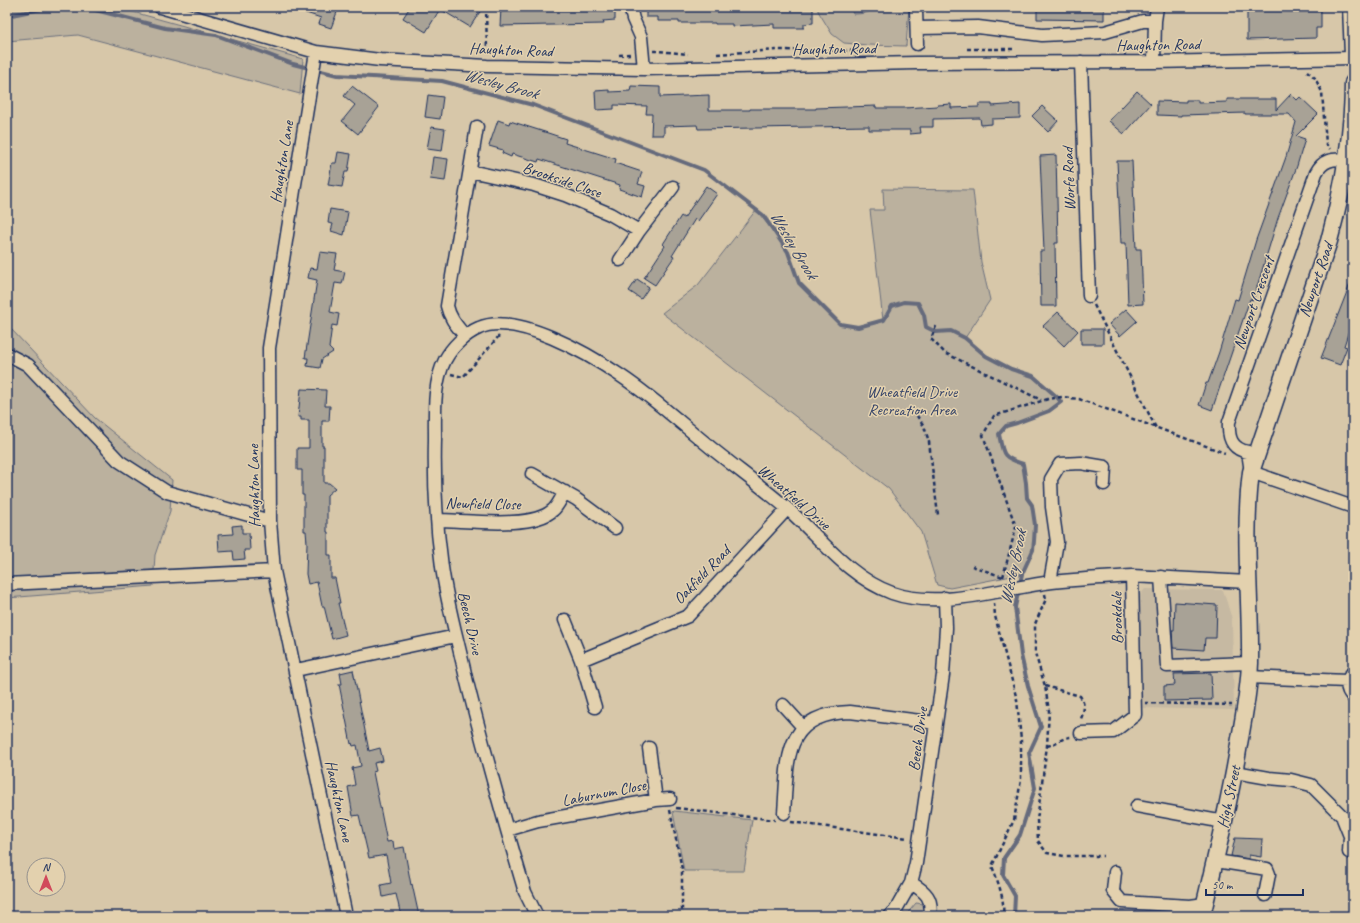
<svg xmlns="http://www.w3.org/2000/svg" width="1360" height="923" viewBox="0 0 1360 923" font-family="Caveat,sans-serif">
<rect width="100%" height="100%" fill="#d7c7a9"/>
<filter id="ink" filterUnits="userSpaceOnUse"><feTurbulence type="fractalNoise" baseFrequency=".025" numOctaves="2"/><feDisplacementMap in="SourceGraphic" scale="8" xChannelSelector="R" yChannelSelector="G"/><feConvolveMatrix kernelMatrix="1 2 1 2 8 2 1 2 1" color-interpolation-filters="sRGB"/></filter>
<g filter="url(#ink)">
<!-- built -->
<path fill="#c6b9a2" d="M1145,589L1223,590L1232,619L1234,710L1141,708L1138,597Z"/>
<!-- green -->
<path fill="#bbb19e" stroke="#6b707e" d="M11,7H115L303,59L300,94L78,35L7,41V9Z
M818,7H909L906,46L868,45L844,43L832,34L818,11Z
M883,189L973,190L981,262L990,300L965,338L986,356L1011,369L1033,376L1056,396L1061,402L1049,411L1017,423L1006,426L999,434C1003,455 1002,457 1023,464L1026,483L1027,498L1032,505L1035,525L1033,550L1022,574L950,588L937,585L921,532L889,489L662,313L698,285L756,210L776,235L788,252L799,283L840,324L858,327L883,320L870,210H884Z
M7,327L11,329L95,418L172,480L170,511L155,555L153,586L7,598Z
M674,811L752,820L744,871H684L673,812Z
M916,903L924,904L925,908L924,916H905Z"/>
<!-- water -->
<path fill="#979390" stroke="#656b7c" d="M850,7H876C870,13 862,14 853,14Z"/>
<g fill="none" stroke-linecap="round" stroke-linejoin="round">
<!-- stream -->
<path stroke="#656b7c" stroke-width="4" d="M84,7L165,28L216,35L293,64L337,75L442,81L533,105L704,170L763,215L788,252L799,283L840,324L858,327L884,320L892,306L904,302L918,303L924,315L926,327L936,332L951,331L965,338L986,356L1011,369L1033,376L1056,396L1061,402L1049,411L1017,423L1006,426L999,434C1003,455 1002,457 1023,464L1026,483L1027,498L1032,505L1035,525L1034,541L1033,550L1022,574L1015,607L1021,655L1028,686L1041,727L1029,753L1035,788L1020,835L1004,858L1003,875L1015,896L1014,916
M7,16L41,9L43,7"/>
</g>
<!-- building -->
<path fill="#a8a296" stroke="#1b2f5e" d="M294,7H339L331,28L319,24L321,18L294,9Z
M410,7H483L470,27L440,9L426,32L403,18Z
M519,7H615V20L603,21L604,24L500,26L501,8H519Z
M646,7H748V9L813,8V23L804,24V28H774V24L732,26V24H715V23H679V21H658V17H646Z
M1037,7H1104V20L1037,19Z
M1247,7H1321V28H1316V38L1247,40Z
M352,86L379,107L358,134L342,121L355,105L344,96Z
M631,86L660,87V97L709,95V110H750V109H816V108L876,106V108H904L938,106V105L951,104V108L979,107V104H992V106L1020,104V118L992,119V124L981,125L980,118L933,119V127H920L921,133L910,134V130H869V126L698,129L697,125L664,126V135H651L652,114H646L647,106L614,105V109L596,110L595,91L609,90V92L630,91Z
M1137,91L1151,104L1124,134L1109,121Z
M1291,94L1297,100L1300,97L1318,114L1296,136L1305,139L1297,166L1278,218L1253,300L1250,299L1212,410L1199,405L1206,383H1208L1219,352L1235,299L1238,300L1256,240L1286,157L1296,122L1289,114H1245V113L1181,115V116L1157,115V101L1186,102V100H1198V103L1227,102V99H1276V110Z
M428,95L443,97L440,119L425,117Z
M1042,106L1058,121L1048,132L1032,116Z
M498,120L509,124L510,121L551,134L566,139L565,143L616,159L615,163L642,172L638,184L645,186L642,197L619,189L620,185L539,159L538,162L512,154L511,157L502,153L503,150L489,146Z
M431,127L445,129L442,151L427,149Z
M338,152L351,154L348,172H345L342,187L328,185L332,163H336Z
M1056,155L1058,243H1055L1056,306H1041L1040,251H1044L1040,156Z
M433,157L448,159L445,181L430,179Z
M1117,161H1132L1136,249H1141L1143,304L1128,305L1126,243H1121Z
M706,186L717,194L698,221L695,219L672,256L674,257L655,285L644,278L665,246L663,244L681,216L684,218Z
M330,209L348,212L344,235L331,231L333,224L328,223Z
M320,252L337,254L334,270L345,272L342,284L335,283L330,312L339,314L337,326L332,325L329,348L333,352L322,359L320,368L307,366L308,358H305L317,280L308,278L310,268L317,269Z
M637,279L649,287L641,299L629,291Z
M1352,279H1353V328L1350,327L1344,346L1347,347L1340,365L1321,358Z
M1126,309L1137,321L1120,336L1109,324Z
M1058,312L1078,331L1064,346L1043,326Z
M1081,329H1103V344H1081Z
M301,389L326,390L325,406H330L329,421H322V446H324V483H329L335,488L327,495V532H328V555H331V578H335L340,603H338L346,635L332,639L324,606H322L317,582L308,584L306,574L307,543L306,531H304V495H302V470H297V448H309V420H301V417H298Z
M242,525V533H249L250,550H244L245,559L234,560L233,551L219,552L218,535L233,534L232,526Z
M1175,602L1217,605L1216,638H1205L1204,650L1173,648L1172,630H1174Z
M353,670L369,751L380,748L383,761L374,763L376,771L373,772L387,842L393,841L394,849L404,847L411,885L412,884L419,916H401L396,894L383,897L381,885L391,883L386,855L369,858L359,815L353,816L348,787L355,785L352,768L361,766L357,745L353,746L352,743L351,744L339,684H342L340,673Z
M1211,673L1212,700L1164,701V686L1175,685L1174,674Z
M1235,838L1262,839L1261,857L1249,855V859L1231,856Z"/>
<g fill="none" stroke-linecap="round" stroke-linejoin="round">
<defs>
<path id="minor" d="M160,7L316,52L380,60L487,66L644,69L916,63L1154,62L1353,58
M630,7L633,19L641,37L644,69
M916,9L917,44
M918,28L978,27L1042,35L1105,32L1143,21H1155
M316,52L269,348L270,521L274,571L346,916
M1081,62L1089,296
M1154,62L1155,21L1157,7
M1347,160C1332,158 1323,160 1316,173L1229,422C1228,437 1231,449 1248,452L1251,472L1353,507
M470,171L534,185L565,195L610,214L639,231
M620,260L639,231L673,187
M465,336C457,326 450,319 447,306L477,127
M7,354L28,365L119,461L167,492L270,521
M532,474L576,499L615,528
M437,520C465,520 532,530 553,510C558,506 561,498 565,492
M1161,577L1167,666L1250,663
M1050,582L1057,542L1052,507L1051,479L1060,464L1081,463L1105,467L1104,484
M7,584L274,571
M565,620L581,660L595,707
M581,660L688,616L787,509
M296,670L456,636
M1353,672C1346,680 1345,689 1353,697
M1249,677L1347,681
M783,705L803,727
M1081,733L1113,732L1135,715L1132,576L1248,582
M1235,772L1269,778L1291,780L1311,785L1342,816L1350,836L1349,852
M656,800L670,799
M1137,806L1224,822
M784,813C788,761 782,714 850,712L936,723
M507,830L538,821L656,800L649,748
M1216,861L1267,869L1269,874L1265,895
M1115,872L1113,891L1122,902L1190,906L1205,904
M911,883C926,892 933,898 930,916
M537,916L525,892C504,821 484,750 466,678C458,641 447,604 442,567C436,524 434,482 435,439C435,414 433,383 445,360C452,347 465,334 479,328C516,311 590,355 621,376C654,398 684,426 715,451C740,471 765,489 789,510C821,539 850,578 892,593C940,610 1003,588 1052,582C1078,579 1105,578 1132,576
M890,916L895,911L911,883L916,863L943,675L946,628L945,598"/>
<path id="major" d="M1351,7L1353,55
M1202,916C1215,859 1230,802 1239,744C1244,717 1249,690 1250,663C1251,599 1243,535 1251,472L1329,241C1343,189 1353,137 1353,83"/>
</defs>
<!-- minor casing -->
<use href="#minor" stroke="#1b2f5e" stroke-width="15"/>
<!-- major casing -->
<use href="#major" stroke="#1b2f5e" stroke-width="19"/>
<!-- path -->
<path stroke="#1b2f5e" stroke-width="2.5" stroke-dasharray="4 3" stroke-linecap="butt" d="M486,7L487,53H489
M967,49H1016
M653,51H658L688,54
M717,54L777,50L862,51
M619,55L630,54
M1307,71L1315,78L1322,92L1326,144L1330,149
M1094,305L1156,428
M936,326L931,339L945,353L1041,400
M451,374L463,377L499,336
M917,416L924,426L929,442L938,515
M972,566L1003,577
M1003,577L1016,527L983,435L994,416L1048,399L1062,397L1079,399L1225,453
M1045,594L1046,599L1035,624V653L1045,686L1049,711L1047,746L1037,820L1038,841L1047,853L1064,856H1103
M994,603L995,616L1017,700L1021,740V780L1014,820L992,866C998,882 1005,899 1003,916
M1045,686L1080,696C1086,705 1084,712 1080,721
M1145,703L1232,705
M1047,746C1056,744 1063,737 1072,737
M676,808L775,820
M670,810L682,869V916
M791,822L907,838"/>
<!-- minor -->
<use href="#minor" stroke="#e3d1ae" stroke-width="12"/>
<!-- major -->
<use href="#major" stroke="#e3d1ae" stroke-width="16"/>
</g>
</g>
<g text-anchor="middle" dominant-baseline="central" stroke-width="3" stroke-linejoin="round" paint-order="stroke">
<!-- street labels -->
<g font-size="16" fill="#1b2f5e" stroke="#e3d1ae">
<text transform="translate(1158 45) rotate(-1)">Haughton Road</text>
<text transform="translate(834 49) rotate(-1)">Haughton Road</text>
<text transform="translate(511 50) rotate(2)">Haughton Road</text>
<text transform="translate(282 162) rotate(-81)">Haughton Lane</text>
<text transform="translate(1069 179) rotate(-92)">Worfe Road</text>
<text transform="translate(562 180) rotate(19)">Brookside Close</text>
<text transform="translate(1316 280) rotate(-71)">Newport Road</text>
<text transform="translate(1254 303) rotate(-71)">Newport Crescent</text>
<text transform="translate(254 486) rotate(-91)">Haughton Lane</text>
<text transform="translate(794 497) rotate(41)">Wheatfield Drive</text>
<text transform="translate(483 504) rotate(1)">Newfield Close</text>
<text transform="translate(702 575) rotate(-46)">Oakfield Road</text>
<text transform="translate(1117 618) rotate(-91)">Brookdale</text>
<text transform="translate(470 623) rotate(77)">Beech Drive</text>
<text transform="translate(918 739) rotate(-82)">Beech Drive</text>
<text transform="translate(604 793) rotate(-11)">Laburnum Close</text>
<text transform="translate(1229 797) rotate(-78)">High Street</text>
<text transform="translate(339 801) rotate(78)">Haughton Lane</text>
</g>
<!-- park labels -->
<g font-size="16" fill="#334268" stroke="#e3d1ae">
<text x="912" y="392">Wheatfield Drive<tspan x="912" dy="18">Recreation Area</tspan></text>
</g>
<!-- water labels -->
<g font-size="17" font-style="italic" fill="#344368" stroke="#e3d1ae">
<text transform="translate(501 84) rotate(15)">Wesley Brook</text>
<text transform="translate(794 245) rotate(59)">Wesley Brook</text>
<text transform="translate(1013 567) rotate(-78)">Wesley Brook</text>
</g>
</g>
<!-- margin -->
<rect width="1360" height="923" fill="none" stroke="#e3d1ae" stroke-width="24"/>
<rect x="12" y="12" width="1336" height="899" fill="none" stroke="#1b2f5e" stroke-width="1.5" filter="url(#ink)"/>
<!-- north arrow -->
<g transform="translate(46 877)"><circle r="19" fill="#e3d1ae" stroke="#93908e"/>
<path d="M0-3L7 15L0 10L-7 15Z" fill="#d1495b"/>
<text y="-6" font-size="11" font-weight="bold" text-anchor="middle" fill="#1b2f5e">N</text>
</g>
<!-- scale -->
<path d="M1206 889v6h97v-6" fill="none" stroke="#1b2f5e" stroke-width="2"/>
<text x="1212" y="889" font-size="12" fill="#1b2f5e" stroke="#e3d1ae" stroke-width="3" paint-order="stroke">50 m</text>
</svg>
